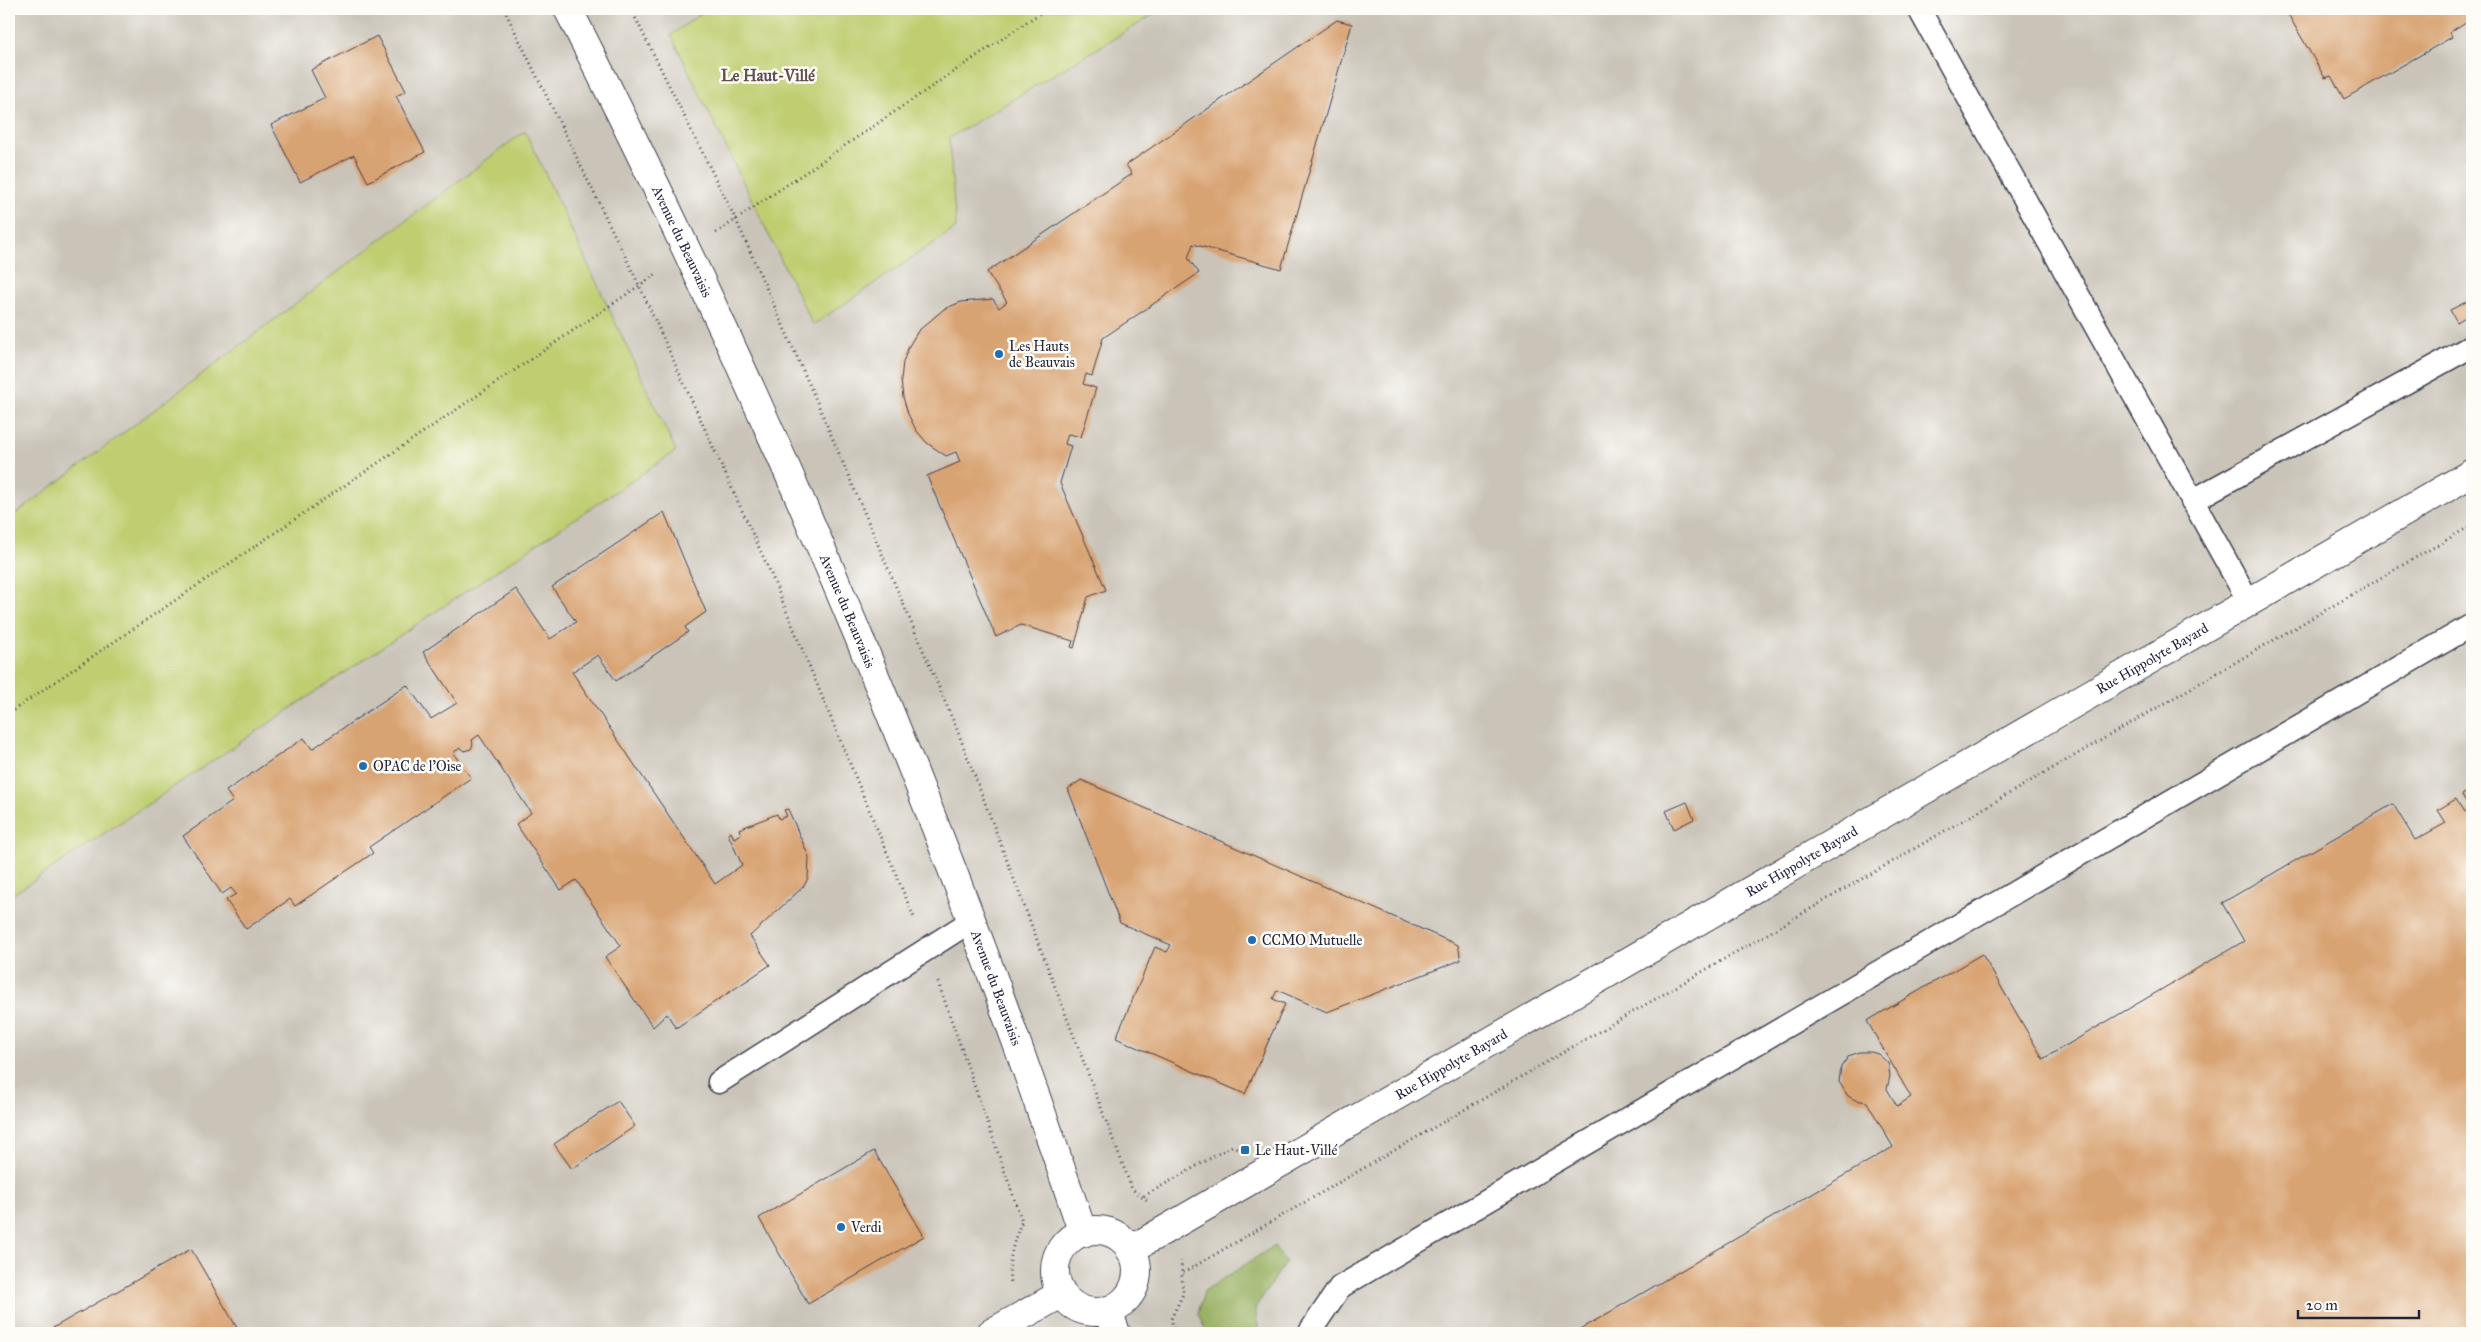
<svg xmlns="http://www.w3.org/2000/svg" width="2481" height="1342" viewBox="0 0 2481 1342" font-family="'IM FELL Great Primer',serif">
<rect width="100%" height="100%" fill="#fdfcf7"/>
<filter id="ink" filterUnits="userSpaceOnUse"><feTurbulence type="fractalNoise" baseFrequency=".02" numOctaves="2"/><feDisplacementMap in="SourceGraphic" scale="10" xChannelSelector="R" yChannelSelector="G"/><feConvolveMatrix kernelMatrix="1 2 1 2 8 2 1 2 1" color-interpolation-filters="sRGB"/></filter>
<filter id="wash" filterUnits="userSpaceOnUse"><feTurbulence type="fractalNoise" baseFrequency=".0096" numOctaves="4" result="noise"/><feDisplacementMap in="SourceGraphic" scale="20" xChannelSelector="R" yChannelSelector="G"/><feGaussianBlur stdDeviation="1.12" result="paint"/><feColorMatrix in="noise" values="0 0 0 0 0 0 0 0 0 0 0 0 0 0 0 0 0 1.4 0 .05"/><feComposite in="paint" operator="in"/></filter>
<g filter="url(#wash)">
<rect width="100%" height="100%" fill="#f6e3ca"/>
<!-- industrial -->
<path fill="#c9c3b8" d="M9,9H2472V1333H9Z"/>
<!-- green -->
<path fill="#c0ce71" stroke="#717856" d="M707,9H1163L949,138L956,228L813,325L671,35Z
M525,131L676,451L9,897V519Z"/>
<!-- forest -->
<path fill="#98b163" stroke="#5d6a4f" d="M1274,1246L1286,1262L1255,1308L1259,1333H1207L1198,1314L1204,1291Z"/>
<g id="blocks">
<!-- building -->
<path fill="#d8a372" d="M2285,9H2472V18L2450,32L2452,37L2344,99L2331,76L2325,78Z
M1337,20L1352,24L1281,269L1193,244L1188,258L1199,273L1103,338L1092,376L1086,374L1083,384L1096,388L1081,437L1068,434L1065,444L1071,446L1060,483L1106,590L1088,597L1074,648L1071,647L1073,641L1021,625L996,637L927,476L960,462L956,452L946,456L927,443L916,430L908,414L903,397L901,380L903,362L909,346L918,331L944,309L961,302L993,299L999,308L1007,302L987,272L1132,174L1126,165Z
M377,36L406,91L396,96L425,152L368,182L354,155L300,182L271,125L325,98L311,70Z
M2470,300L2472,313L2457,322L2450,310Z
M664,512L706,612L685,627L688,632L616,681L598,655L572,672L715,884L742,865L728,834L731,832L734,838L741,834L739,829L777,814L779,819L787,816L784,810L788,809L809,857L808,878L804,886L750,936L770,965L676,1028L667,1014L653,1027L605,957L621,946L576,880L561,890L516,824L531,813L479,735L472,740L473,744L471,749L464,751L460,748L453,753L471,778L369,847L373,853L295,906L290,899L246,929L226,900L236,894L231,888L222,894L183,836L233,801L226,791L304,738L312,749L407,685L431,719L457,703L423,652L516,589L550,639L576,622L552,587Z
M1081,780L1458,945L1461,960L1327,1012L1277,990L1273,999L1285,1004L1245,1094L1116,1038L1155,947L1167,952L1171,945L1120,923L1068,789Z
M2472,789V1333H1574L1893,1147L1867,1102L1855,1100L1848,1096L1839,1082L1841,1067L1849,1056L1859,1052H1871L1878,1054L1888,1063L1890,1076L1887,1089L1897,1106L1911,1097L1867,1021L1982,954L2043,1059L2244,941L2222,903L2393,804L2415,840L2446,823L2438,810L2456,799L2464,812L2470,808L2462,795Z
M1687,802L1694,819L1674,829L1666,811Z
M618,1101L635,1126L572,1169L554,1144Z
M874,1151L924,1236L808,1304L759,1218Z
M191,1249L240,1333H44Z"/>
</g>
</g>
<g filter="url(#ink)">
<use href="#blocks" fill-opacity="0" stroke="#423f50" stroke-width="1"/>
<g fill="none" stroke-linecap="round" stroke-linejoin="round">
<defs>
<path id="lane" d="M1919,9L2249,602
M2192,501L2472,346
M719,1082L971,921
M1311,1333V1330L1340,1287L2472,625"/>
<g id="street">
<path id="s1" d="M1130,1250L2472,473"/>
<path d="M991,1333L1061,1294"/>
</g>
<g id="secondary">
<path id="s2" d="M568,9C769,403 942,813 1083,1233"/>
<circle cx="1096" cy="1271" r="41"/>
<path d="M1108,1310L1116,1333"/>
</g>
</defs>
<!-- lane casing -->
<use href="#lane" stroke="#423f50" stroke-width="25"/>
<!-- street casing -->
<use href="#street" stroke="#423f50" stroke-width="30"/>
<!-- secondary casing -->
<use href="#secondary" stroke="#423f50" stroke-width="30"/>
<!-- path -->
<path stroke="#423f50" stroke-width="3" stroke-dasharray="1 4" stroke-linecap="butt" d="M504,9L639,285L771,574L915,920
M631,9L736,220L817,402L958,732L1132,1189L1147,1200
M716,233L1046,9
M9,713L658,273
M938,982L1022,1221C1013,1242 1008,1259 1010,1282
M1144,1196L1232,1146L1237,1148
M1183,1273L2472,525
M1175,1333L1171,1319L1183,1294L1181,1261"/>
<!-- lane -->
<use href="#lane" stroke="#fff" stroke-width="22"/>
<!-- street -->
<use href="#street" stroke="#fff" stroke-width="28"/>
<!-- secondary -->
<use href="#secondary" stroke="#fff" stroke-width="28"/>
</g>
</g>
<!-- markers -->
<g fill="#1f6fb2" stroke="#fdfcf7" stroke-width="2">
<circle cx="999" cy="354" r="5"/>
<circle cx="363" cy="766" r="5"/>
<circle cx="1252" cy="940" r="5"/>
<rect x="1240" y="1145" width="10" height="10" rx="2.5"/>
<circle cx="841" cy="1227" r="5"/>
</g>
<g text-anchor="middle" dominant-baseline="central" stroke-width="5" stroke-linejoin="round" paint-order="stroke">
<!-- street labels -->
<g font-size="14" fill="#22223b" stroke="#fdfcf7">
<text stroke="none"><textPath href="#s2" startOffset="259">Avenue du Beauvaisis</textPath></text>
<text stroke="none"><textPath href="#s2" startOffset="664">Avenue du Beauvaisis</textPath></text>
<text stroke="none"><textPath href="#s1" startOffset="1181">Rue Hippolyte Bayard</textPath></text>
<text stroke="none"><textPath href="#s1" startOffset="776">Rue Hippolyte Bayard</textPath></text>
<text stroke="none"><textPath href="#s2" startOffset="1069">Avenue du Beauvaisis</textPath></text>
<text stroke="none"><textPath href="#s1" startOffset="371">Rue Hippolyte Bayard</textPath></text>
</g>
<!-- poi labels -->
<g font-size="14" fill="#22223b" stroke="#fdfcf7" text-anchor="start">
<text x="1009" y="346">Les Hauts<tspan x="1009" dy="16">de Beauvais</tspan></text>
<text x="373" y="766">OPAC de l'Oise</text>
<text x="1262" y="940">CCMO Mutuelle</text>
<text x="1255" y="1150">Le Haut-Villé</text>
<text x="851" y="1227">Verdi</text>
</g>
<!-- quarter labels -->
<g font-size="16" font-weight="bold" fill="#624f4e" stroke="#fdfcf7">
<text x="768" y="75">Le Haut-Villé</text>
</g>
</g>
<!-- margin -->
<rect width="2481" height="1342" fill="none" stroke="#fdfcf7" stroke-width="30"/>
<!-- scale -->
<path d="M2298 1310v8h121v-8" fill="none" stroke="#22223b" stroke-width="2.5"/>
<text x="2306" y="1310" font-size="15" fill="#22223b" stroke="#fdfcf7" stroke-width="4" paint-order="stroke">20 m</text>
</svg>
